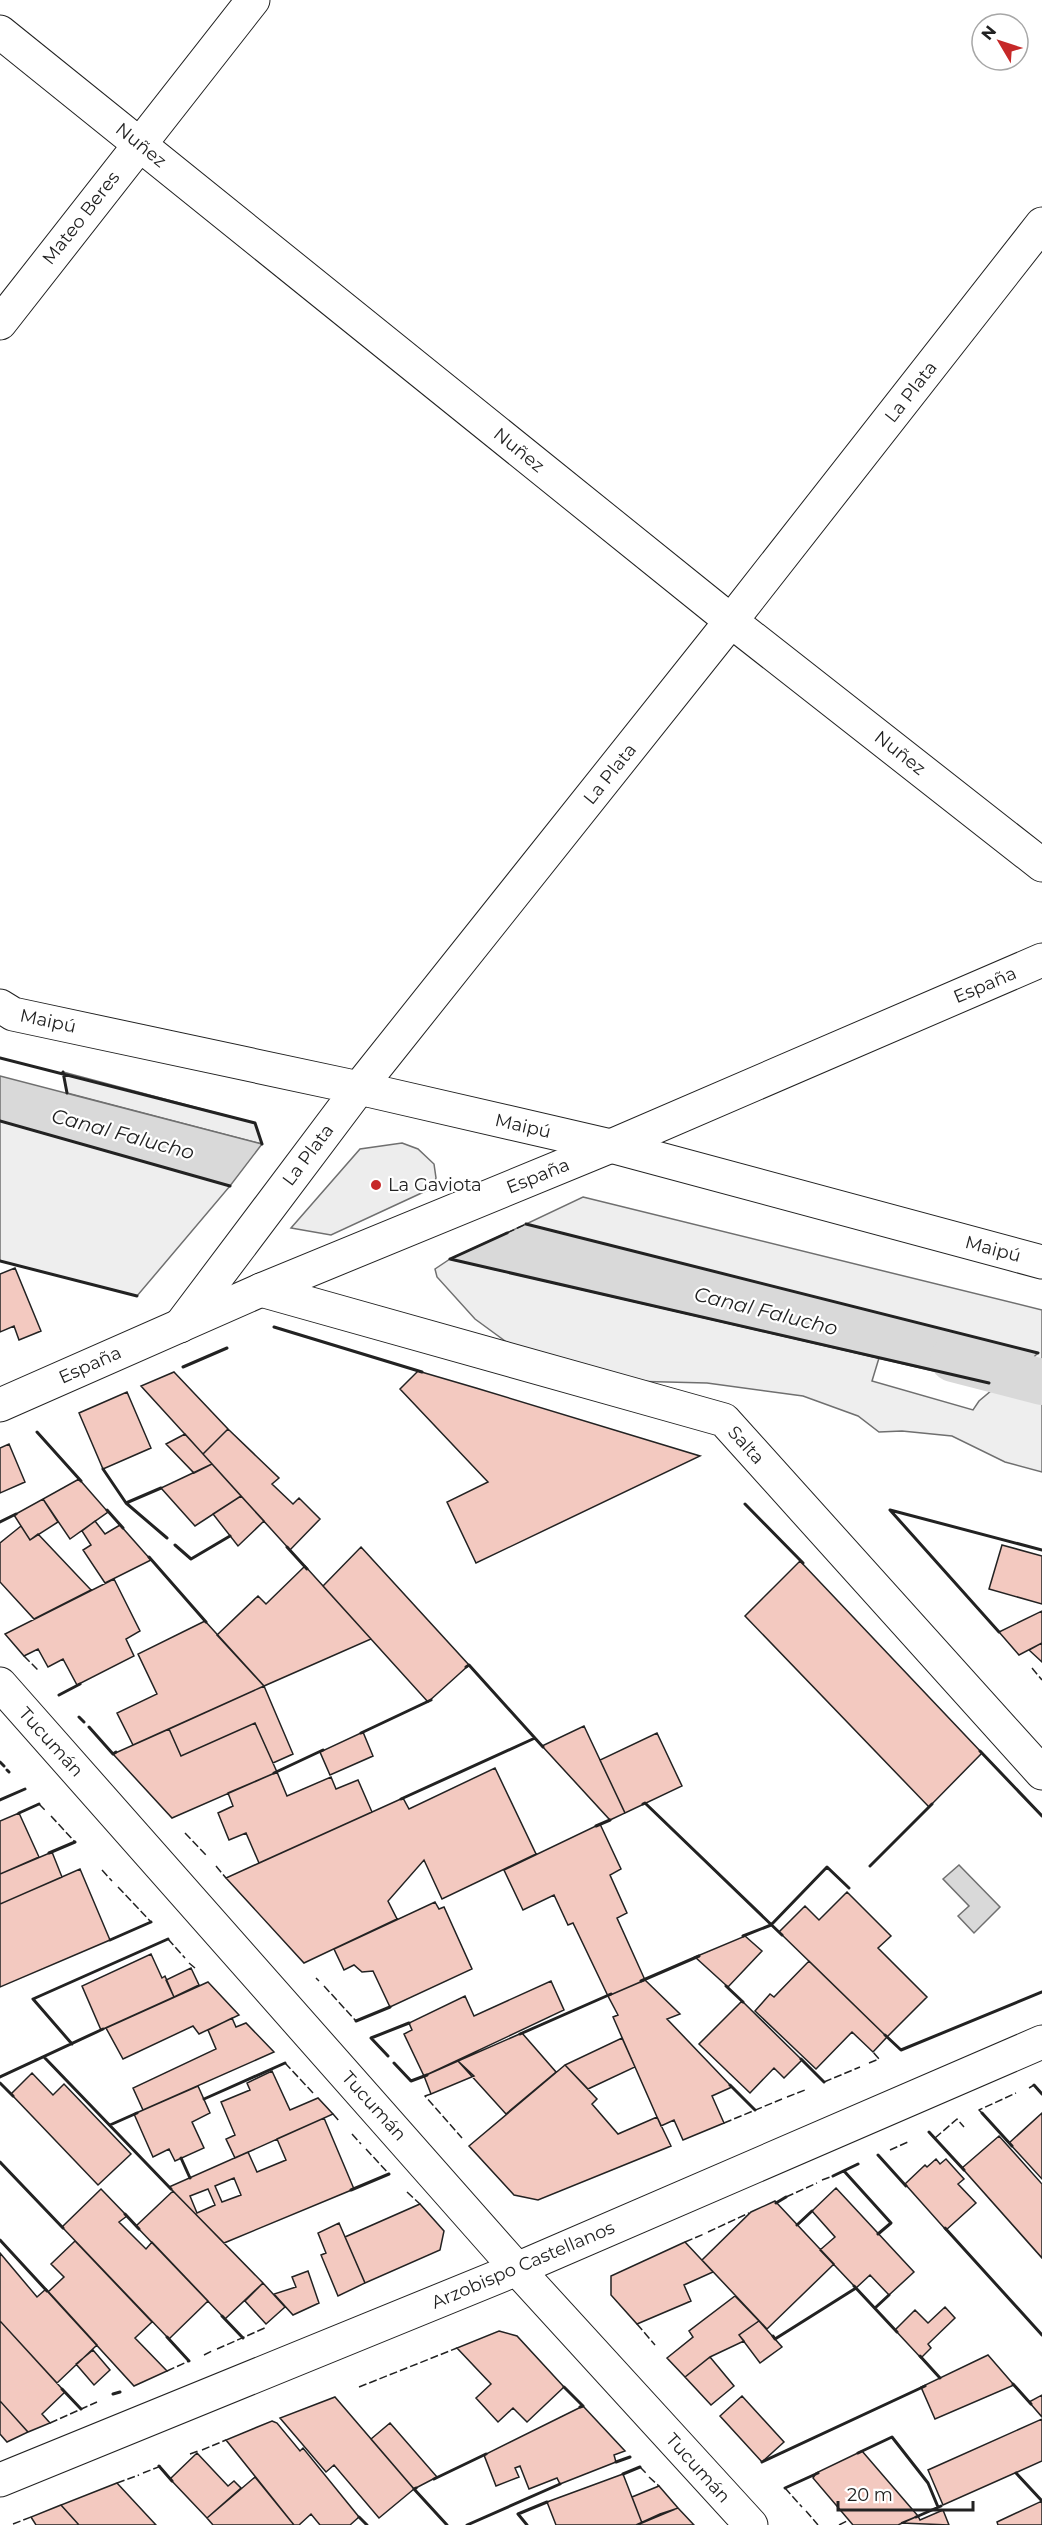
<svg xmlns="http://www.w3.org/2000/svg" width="1042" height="2525" viewBox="0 0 1042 2525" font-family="Montserrat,sans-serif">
<rect width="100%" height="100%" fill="#fff"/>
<!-- green -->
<path fill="#eee" stroke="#6f6f6f" stroke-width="1.5" d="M63,1072L255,1123L262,1144L67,1093Z
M0,1121L230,1186L137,1296L0,1261Z
M583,1197L1042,1310V1472L1005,1462L952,1436L902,1431L879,1432L858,1416L803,1396L707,1383L627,1381L516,1349L475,1319L437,1277L435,1269L450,1259L879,1358L872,1381L973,1410L979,1401L1036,1353L526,1224Z"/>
<!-- parking -->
<path fill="#ededed" stroke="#6f6f6f" stroke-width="1.5" d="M402,1143L418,1149L434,1164L436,1178L433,1186L428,1190L331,1235L291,1228L360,1149Z"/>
<!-- water -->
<path fill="#d9d9d9" stroke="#6f6f6f" stroke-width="1.5" d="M0,1076L262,1144L230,1186L0,1121Z
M526,1224L1038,1353L1003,1387L450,1259Z
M959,1865L1000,1907L974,1933L958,1916L969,1906L943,1879Z"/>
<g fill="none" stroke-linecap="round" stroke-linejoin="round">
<!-- canal -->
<path stroke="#d9d9d9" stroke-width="46" d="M953,1359L1042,1382"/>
</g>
<!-- building -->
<path fill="#f3c9c0" stroke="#222" stroke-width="1.5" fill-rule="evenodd" d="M15,1268L41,1331L19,1340L14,1326L0,1332V1274Z
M418,1371L476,1388L700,1456L476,1563L447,1502L488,1482L400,1389Z
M174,1372L228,1429L203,1454L141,1386Z
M127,1392L151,1448L103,1469L79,1413Z
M228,1429L279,1478L272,1484L293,1504L299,1498L320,1519L290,1550L203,1454Z
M185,1434L212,1464L194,1473L166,1444Z
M9,1444L25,1482L0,1493V1448Z
M212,1464L241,1496L195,1526L161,1488Z
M79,1479L108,1512L70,1539L43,1499Z
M241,1496L264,1521L238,1546L213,1514Z
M43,1499L58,1522L30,1540L14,1515Z
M95,1521L105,1534L120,1525L151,1560L105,1583L83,1550L91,1545L82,1531Z
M21,1526L30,1540L38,1534L91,1590L34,1619L0,1582V1543Z
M1002,1545L1042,1556V1604L989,1589Z
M361,1547L469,1665L428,1702L323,1586Z
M800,1561L982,1753L929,1807L745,1616Z
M305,1566L371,1639L264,1686L217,1635L258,1596L266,1604Z
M114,1579L140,1631L126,1639L134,1656L77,1685L63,1659L48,1667L38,1649L24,1656L5,1634Z
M1042,1611V1643L1019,1655L999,1632Z
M205,1621L264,1686L133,1745L117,1713L157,1694L138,1654Z
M1042,1643V1662L1029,1650Z
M264,1686L293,1754L273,1763L255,1723L181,1756L169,1729Z
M255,1723L277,1772L172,1818L113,1754L169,1729L181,1756Z
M584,1726L625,1813L610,1820L542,1746Z
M363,1732L373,1756L330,1775L320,1752Z
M657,1733L682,1786L625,1813L600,1760Z
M495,1768L536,1854L442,1899L424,1860L388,1901L397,1919L304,1963L226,1878L403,1798L409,1809Z
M277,1772L287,1796L331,1777L336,1789L358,1780L372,1812L259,1863L246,1833L229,1840L218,1813L233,1806L228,1793Z
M19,1813L39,1857L0,1874V1821Z
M600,1824L621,1869L610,1875L627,1913L617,1918L645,1980L608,1996L573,1923L568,1925L554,1895L523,1910L504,1870Z
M52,1852L62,1877L0,1904V1874Z
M80,1869L110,1940L0,1987V1904Z
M847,1892L891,1936L878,1948L927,1997L887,2037L779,1932L805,1906L819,1920Z
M435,1902L439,1909L444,1907L472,1969L390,2007L373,1971L362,1972L354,1965L344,1970L334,1949Z
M745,1936L762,1951L728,1987L695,1957Z
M151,1954L162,1978L165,1976L174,1997L101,2030L82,1986Z
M809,1961L887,2037L873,2052L852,2032L816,2069L755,2011L770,1994L774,1997Z
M191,1968L199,1985L174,1997L166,1980Z
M645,1980L680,2014L667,2019L732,2087L712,2096L724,2123L683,2140L674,2120L661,2126L613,2017L618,2015L608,1996Z
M551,1981L564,2010L424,2076L404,2034L412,2030L409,2023L465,1996L474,2016Z
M208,1982L239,2015L199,2034L193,2026L123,2059L106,2028Z
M742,2001L802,2060L784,2078L774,2068L750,2093L699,2044Z
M232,2018L236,2027L246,2023L274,2052L143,2110L133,2088L216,2049L208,2030Z
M522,2033L556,2072L506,2114L458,2061Z
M622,2038L635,2067L588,2089L565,2065Z
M458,2061L474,2076L431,2094L424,2076Z
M565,2065L597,2099L592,2104L618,2134L657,2117L671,2146L538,2200L514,2195L469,2146Z
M272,2071L290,2110L318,2098L333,2114L235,2158L226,2139L235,2135L221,2102L250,2090L247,2083Z
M32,2073L53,2095L64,2084L131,2154L98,2185L11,2094Z
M198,2086L210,2113L192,2122L204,2148L175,2161L169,2149L153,2157L134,2114Z
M1042,2113V2179L1009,2143Z
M324,2118L354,2189L224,2243L169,2187L248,2152L257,2172L286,2160L277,2139ZM234,2178L241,2195L222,2202L215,2186ZM208,2189L215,2205L197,2213L190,2196Z
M999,2136L1042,2184V2258L962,2168Z
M936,2159L940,2164L946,2159L964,2179L958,2184L976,2203L946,2230L905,2184L925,2165L927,2167Z
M836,2188L914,2272L889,2295L870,2275L856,2288L820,2250L835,2237L812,2211Z
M101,2189L127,2216L119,2222L146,2249L152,2242L208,2301L169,2339L62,2227Z
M173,2191L263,2283L225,2319L136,2226Z
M775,2201L834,2264L767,2329L702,2260L751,2212Z
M420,2204L444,2231L440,2250L365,2283L345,2237Z
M339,2223L365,2283L338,2296L321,2255L326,2253L318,2233Z
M75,2241L152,2322L135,2338L167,2371L134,2386L48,2292L64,2277L51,2264Z
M685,2242L713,2272L684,2285L691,2301L637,2324L611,2295V2276Z
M0,2253L37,2297L46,2289L97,2345L57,2383L0,2321Z
M308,2271L319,2303L293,2315L274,2294L296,2287L292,2277Z
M263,2283L285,2307L266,2324L245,2301Z
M735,2296L759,2321L739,2335L744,2341L710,2357L685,2377L667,2358L693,2337L689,2331Z
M945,2307L955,2318L928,2344L931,2348L921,2358L895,2330L915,2310L928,2323Z
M0,2321L65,2392L42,2414L50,2423L28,2432L0,2401Z
M759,2321L782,2347L760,2363L739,2335Z
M499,2331L517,2336L564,2387L527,2422L513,2408L498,2422L476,2398L491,2384L457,2348Z
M93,2350L110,2370L94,2385L76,2364Z
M988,2355L1014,2385L935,2419L921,2387Z
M710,2357L734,2386L711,2405L685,2377Z
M1042,2395V2417L1029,2402Z
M742,2396L784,2442L762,2462L720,2416Z
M335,2397L414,2489L379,2518L334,2465L326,2472L280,2418Z
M0,2401L28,2432L7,2442L0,2434Z
M583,2406L625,2451L614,2455L616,2462L560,2484L557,2478L529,2489L520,2466L515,2468L519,2477L496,2486L484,2455Z
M1042,2419V2461L943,2505L928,2470Z
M272,2421L277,2423L300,2451L303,2448L359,2517L350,2525H320L311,2514L299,2525H294L226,2440Z
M390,2423L437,2477L414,2489L371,2439Z
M862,2451L918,2516L898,2525H853L813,2478L816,2473Z
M197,2453L228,2486L234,2481L241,2488L207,2518L170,2479Z
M623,2474L642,2523L636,2525H556L547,2502Z
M255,2477L294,2525H213L207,2518Z
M117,2483L156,2525H79L61,2505Z
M659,2486L678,2508L642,2523L632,2497Z
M1042,2501V2525H998L997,2522Z
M61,2505L79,2525H36L31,2517Z
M678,2508L694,2525H636L660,2514Z
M943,2510L949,2525L901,2523L918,2516L920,2520Z"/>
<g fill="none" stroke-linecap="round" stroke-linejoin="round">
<defs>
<path id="minor" d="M0,32L731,621L1042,865
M0,323L253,0
M0,1006L13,1014L359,1088L611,1146L1042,1262
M261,1290L724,1420L1042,1773
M180,1326L359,1088L731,621L1042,224
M0,1684L517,2269L751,2525
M0,2480L517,2269L1042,2042"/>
<path id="tertiary" d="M0,1405L261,1290L611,1146L1042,960"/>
</defs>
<!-- minor casing -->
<use href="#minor" stroke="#222" stroke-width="35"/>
<!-- tertiary casing -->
<use href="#tertiary" stroke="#222" stroke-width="35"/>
<!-- minor -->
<use href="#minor" stroke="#fff" stroke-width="33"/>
<!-- tertiary -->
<use href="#tertiary" stroke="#fff" stroke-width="33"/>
<!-- fence -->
<path stroke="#222" stroke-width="1.5" stroke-dasharray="8 3" stroke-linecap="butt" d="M507,1233L526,1224
M24,1656L39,1671
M1032,1668L1042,1680
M39,1804L46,1811
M51,1816L75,1842
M185,1833L206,1855
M216,1866L226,1878
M102,1870L112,1881
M118,1887L151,1922
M168,1939L185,1958
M189,1963L195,1968
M316,1978L319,1981
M324,1986L356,2021
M285,2063L314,2094
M869,2063L879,2059L873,2052
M824,2082L860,2067
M1029,2088L1034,2085
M431,2094L425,2096L462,2138
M787,2097L805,2090
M982,2113L979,2110L1016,2093
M333,2114L339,2121
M724,2123L782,2099
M352,2134L361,2144
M935,2138L957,2119L964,2127
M366,2149L389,2174
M890,2150L910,2141
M822,2180L833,2176
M407,2192L420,2204
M786,2197L817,2183
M708,2232L749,2213
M685,2242L704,2234
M637,2324L655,2345
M217,2349L267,2327
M204,2355L212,2351
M167,2371L189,2361
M359,2387L457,2348
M50,2423L97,2402
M202,2450L226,2440
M190,2454L198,2451
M640,2467L646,2473
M143,2473L161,2466
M649,2477L659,2486
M117,2483L139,2475
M785,2488L802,2507
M806,2511L818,2525
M13,2524L31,2517
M839,2525L849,2520"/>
<!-- wall -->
<path stroke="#222" stroke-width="3" d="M0,1058L255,1123L262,1144
M63,1072L67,1093
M0,1121L230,1186
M526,1224L1038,1353
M450,1259L989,1383
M450,1259L507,1233
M0,1261L137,1296
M274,1327L422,1372
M183,1367L227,1348
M37,1432L81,1481
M103,1469L126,1503L167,1538
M126,1503L161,1488
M745,1504L803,1563
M107,1510L123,1528
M890,1510L999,1632
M890,1510L1042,1550
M0,1522L16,1514
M175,1545L191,1559L230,1536
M287,1547L307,1569
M149,1557L206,1622
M466,1667L469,1665L543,1747
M59,1695L80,1684
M79,1717L84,1722
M89,1727L113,1754L116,1752
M361,1733L431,1700
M980,1751L1042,1816
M0,1762L4,1766
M7,1770L9,1772
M274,1773L323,1750
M401,1799L535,1738
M0,1800L25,1789
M643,1804L645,1803L782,1935
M19,1813L39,1804
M596,1826L610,1820
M49,1853L75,1842
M870,1866L932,1804
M743,1936L771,1925L827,1867L849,1888
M110,1940L151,1922
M641,1981L699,1956
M726,1986L743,2002
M356,2021L390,2007
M520,2034L611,1994
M885,2035L901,2050L1042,1992
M72,2044L33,1999L168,1939
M388,2056L371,2038L409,2023
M44,2057L171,2189
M801,2059L824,2082
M394,2063L411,2081L427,2075
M0,2077L103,2029
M0,2083L13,2096
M730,2085L755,2110
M1034,2085L1042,2094
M204,2099L285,2063
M982,2113L1012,2146
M110,2125L137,2113
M929,2132L964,2170
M878,2155L906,2186
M181,2158L190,2178
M0,2162L63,2228
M844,2171L891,2223L878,2234
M833,2176L858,2164
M351,2190L389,2174
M776,2203L786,2197
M125,2214L139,2229
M797,2225L812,2211
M945,2228L1042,2335
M0,2240L47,2291
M854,2286L897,2332
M875,2308L889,2295
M222,2316L243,2338
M773,2336L775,2339L856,2288
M167,2337L189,2361
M920,2356L940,2378
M1013,2384L1031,2404
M564,2387L583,2406L580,2407
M62,2389L81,2409
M113,2394L120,2392
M858,2453L892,2437L928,2483L938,2507
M616,2462L630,2457
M762,2462L925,2386
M159,2466L172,2481
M1016,2473L1042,2501
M623,2474L640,2467
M434,2479L486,2454
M416,2488L414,2489L447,2525
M785,2488L818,2473
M359,2517L367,2525
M916,2517L941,2506
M467,2525L560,2484
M527,2525L518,2514L547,2502"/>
</g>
<!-- markers -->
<circle fill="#c62828" stroke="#fff" stroke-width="2" cx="376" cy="1185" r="6"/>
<g text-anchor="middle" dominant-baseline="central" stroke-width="4.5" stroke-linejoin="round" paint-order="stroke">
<!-- street labels -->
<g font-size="18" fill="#222" stroke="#fff">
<text transform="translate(141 145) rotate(39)">Nuñez</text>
<text transform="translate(81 218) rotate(-52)">Mateo Beres</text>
<text transform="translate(911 392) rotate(-52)">La Plata</text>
<text transform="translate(519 450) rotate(39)">Nuñez</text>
<text transform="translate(900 753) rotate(38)">Nuñez</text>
<text transform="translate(610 774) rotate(-51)">La Plata</text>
<text transform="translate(985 985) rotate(-23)">España</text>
<text transform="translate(48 1021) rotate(12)">Maipú</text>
<text transform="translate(523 1126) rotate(13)">Maipú</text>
<text transform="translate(308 1155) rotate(-53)">La Plata</text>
<text transform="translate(538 1176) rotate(-22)">España</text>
<text transform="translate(993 1249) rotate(15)">Maipú</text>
<text transform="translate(90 1365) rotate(-24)">España</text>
<text transform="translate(746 1445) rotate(48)">Salta</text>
<text transform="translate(51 1742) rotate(48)">Tucumán</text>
<text transform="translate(374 2106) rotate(48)">Tucumán</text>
<text transform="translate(523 2265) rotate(-23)">Arzobispo Castellanos</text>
<text transform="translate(698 2468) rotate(48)">Tucumán</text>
</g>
<!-- poi labels -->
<g font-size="18" fill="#222" stroke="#fff" text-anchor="start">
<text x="388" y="1185">La Gaviota</text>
</g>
<!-- water labels -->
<g font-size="20" font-style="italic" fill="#222" stroke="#fff">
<text transform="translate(123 1134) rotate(15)">Canal Falucho</text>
<text transform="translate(766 1311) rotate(14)">Canal Falucho</text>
</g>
</g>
<!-- north arrow -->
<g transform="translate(1000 42) rotate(309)"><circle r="28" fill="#ffffff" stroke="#a7a7a7" stroke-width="1.5"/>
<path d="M0-4.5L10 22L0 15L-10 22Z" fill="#c62828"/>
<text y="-9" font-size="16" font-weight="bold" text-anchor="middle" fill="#222222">N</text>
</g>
<!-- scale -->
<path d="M838 2501v9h135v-9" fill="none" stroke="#222222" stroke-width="3"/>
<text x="847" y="2501" font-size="18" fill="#222222" stroke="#ffffff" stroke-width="4.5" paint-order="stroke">20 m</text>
</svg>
